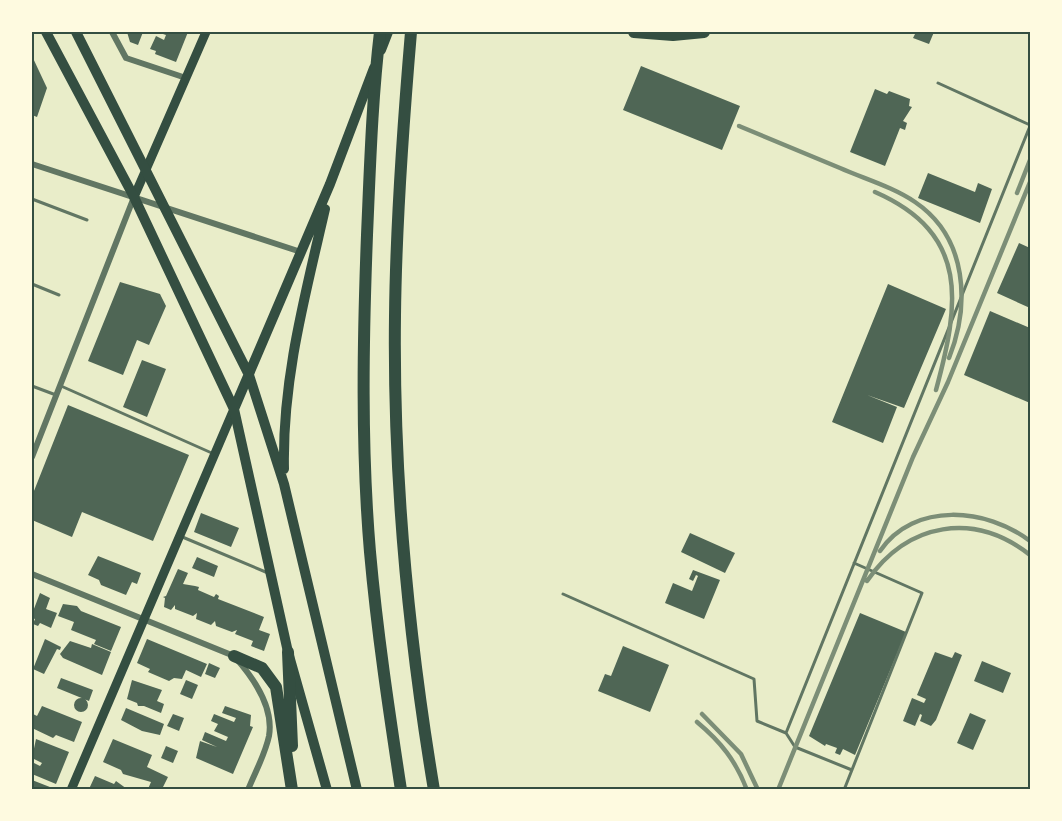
<svg xmlns="http://www.w3.org/2000/svg" width="1062" height="821" viewBox="0 0 1062 821" font-family="'DM Sans',sans-serif">
<rect width="100%" height="100%" fill="#e9edc9"/>
<!-- building -->
<path fill="#4f6655" d="M127,32H143L138,45L130,42Z
M157,32H188L176,62L155,54L156,51L150,49L156,36L164,40L166,35Z
M916,32H934L929,44L913,38Z
M32,56L47,88L37,117L32,115Z
M641,66L740,106L722,150L623,110Z
M875,89L887,94L889,91L910,99L909,106L912,107L903,121L907,123L905,130L900,128L885,166L850,152Z
M928,173L975,192L978,183L992,189L980,223L918,198Z
M1019,243L1030,248V308L997,293Z
M120,282L160,294L166,306L149,345L137,340L123,375L88,361Z
M888,284L946,309L904,408L867,395L897,407L883,443L832,422Z
M990,311L1030,328V403L964,375Z
M142,360L166,369L147,417L123,407Z
M68,405L189,455L153,541L82,512L72,537L32,520V496Z
M201,513L239,528L231,547L194,532Z
M690,533L735,553L725,573L681,552Z
M98,556L141,573L137,584L132,582L126,595L101,585L99,580L88,575Z
M197,557L218,566L214,577L192,568Z
M178,569L188,573L183,584L195,586L199,587L198,590L214,597L216,594L219,596L218,599L264,617L259,630L270,634L264,651L251,646L253,641L235,634L237,630L232,632L216,626L215,621L211,625L196,619L197,613L193,616L175,609V605L171,610L164,607L165,598L163,597L166,596Z
M693,570L720,580L704,619L665,603L673,583L692,591L698,576L696,575L693,581L689,579Z
M40,593L50,598L46,609L57,613L51,628L40,623L38,626L33,624L35,619L32,618V614Z
M63,604L77,606L81,611L121,627L111,651L94,644L96,640L71,630L74,622L58,616Z
M860,613L906,632L855,755L843,749L840,755L835,753L837,748L826,744L825,746L809,736Z
M45,639L61,647L60,650L57,649L44,674L33,669Z
M147,639L207,664L201,677L186,670L182,679L174,678L169,681L148,672L150,669L137,663Z
M70,641L91,648L92,644L111,652L102,675L63,658L60,654Z
M623,646L669,665L650,712L598,691L605,674L611,676Z
M935,652L952,658L955,652L962,655L936,720L931,726L920,721L922,715L920,714L915,726L903,721L912,698L924,703L926,699L917,695Z
M982,661L1011,673L1003,693L974,681Z
M209,663L220,668L215,678L205,674Z
M61,678L93,690L89,701L57,688Z
M132,680L162,690L157,701L164,704L161,713L144,706H138L137,703L127,699Z
M186,680L198,685L192,699L180,694Z
M74 705a7 7 0 1 1 14 0a7 7 0 1 1-14 0Z
M42,706L82,722L74,742L56,735L53,738L32,728L33,714L37,716Z
M225,706L251,715L250,726L253,727L233,774L196,758L200,741L217,747L202,740L205,732L226,741L228,737L214,731L218,724L211,721L214,714L234,722L236,718L222,713Z
M126,708L164,724L160,735L142,731L121,720Z
M970,713L986,720L973,750L957,743Z
M173,714L184,718L179,731L167,726Z
M36,739L69,752L56,784L32,774V762L40,766L42,763L32,758Z
M113,739L152,755L147,767L168,777L162,789H148L151,782L123,774L121,770L103,762Z
M166,746L178,751L173,763L161,758Z
M95,776L114,784L116,781L127,789H89Z
M32,780L55,789H32Z"/>
<g fill="none" stroke-linecap="round" stroke-linejoin="round">
<!-- service -->
<path stroke="#617663" stroke-width="3" d="M938,83L1030,125
M32,199L87,220
M32,284L59,295
M32,386L56,395
M61,386L214,454
M180,536L268,573
M563,594L754,679L757,721L786,733L1030,126
M786,733L795,747L852,770
M844,790L922,593L854,563"/>
<!-- minor -->
<path stroke="#617663" stroke-width="6" d="M112,32L126,58L186,78
M32,164L301,252
M32,457L134,197
M32,574L234,656C252,676 274,707 269,736C265,755 255,772 248,790"/>
<!-- secondary -->
<path stroke="#344e41" stroke-width="9" d="M134,197L206,32
M71,790L234,409"/>
<!-- primary -->
<path stroke="#344e41" stroke-width="10" d="M46,32L134,197L234,409L288,652L327,790
M76,32L249,375L284,484L357,790
M381,50L388,32
M234,409L330,184L374,68
M284,469C282,380 305,296 325,209"/>
<!-- motorway -->
<path stroke="#344e41" stroke-width="12" d="M380,32C372,99 370,167 367,235C363,340 361,446 370,552C377,631 389,711 401,790
M411,32C403,126 396,221 395,316C393,474 408,634 434,790
M634,32L673,35L704,32
M288,652L292,746
M234,656L262,668L276,687L292,790"/>
<!-- rail -->
<path stroke="#7c8e77" stroke-width="4.5" d="M739,126C773,140 807,154 840,168C865,179 893,187 915,202C968,238 970,305 949,358
M875,192C971,234 959,305 936,390
M1017,193L1030,160
M880,551C914,501 987,508 1030,541
M867,581C908,522 974,511 1030,555
M702,714L741,754L758,790
M697,722C721,742 736,761 747,790
M778,790L913,457L948,382L1030,182"/>
</g>
<!-- border -->
<rect width="1062" height="821" fill="none" stroke="#fefae0" stroke-width="66"/>
<rect x="33" y="33" width="996" height="755" fill="none" stroke="#344e41" stroke-width="2"/>
</svg>
